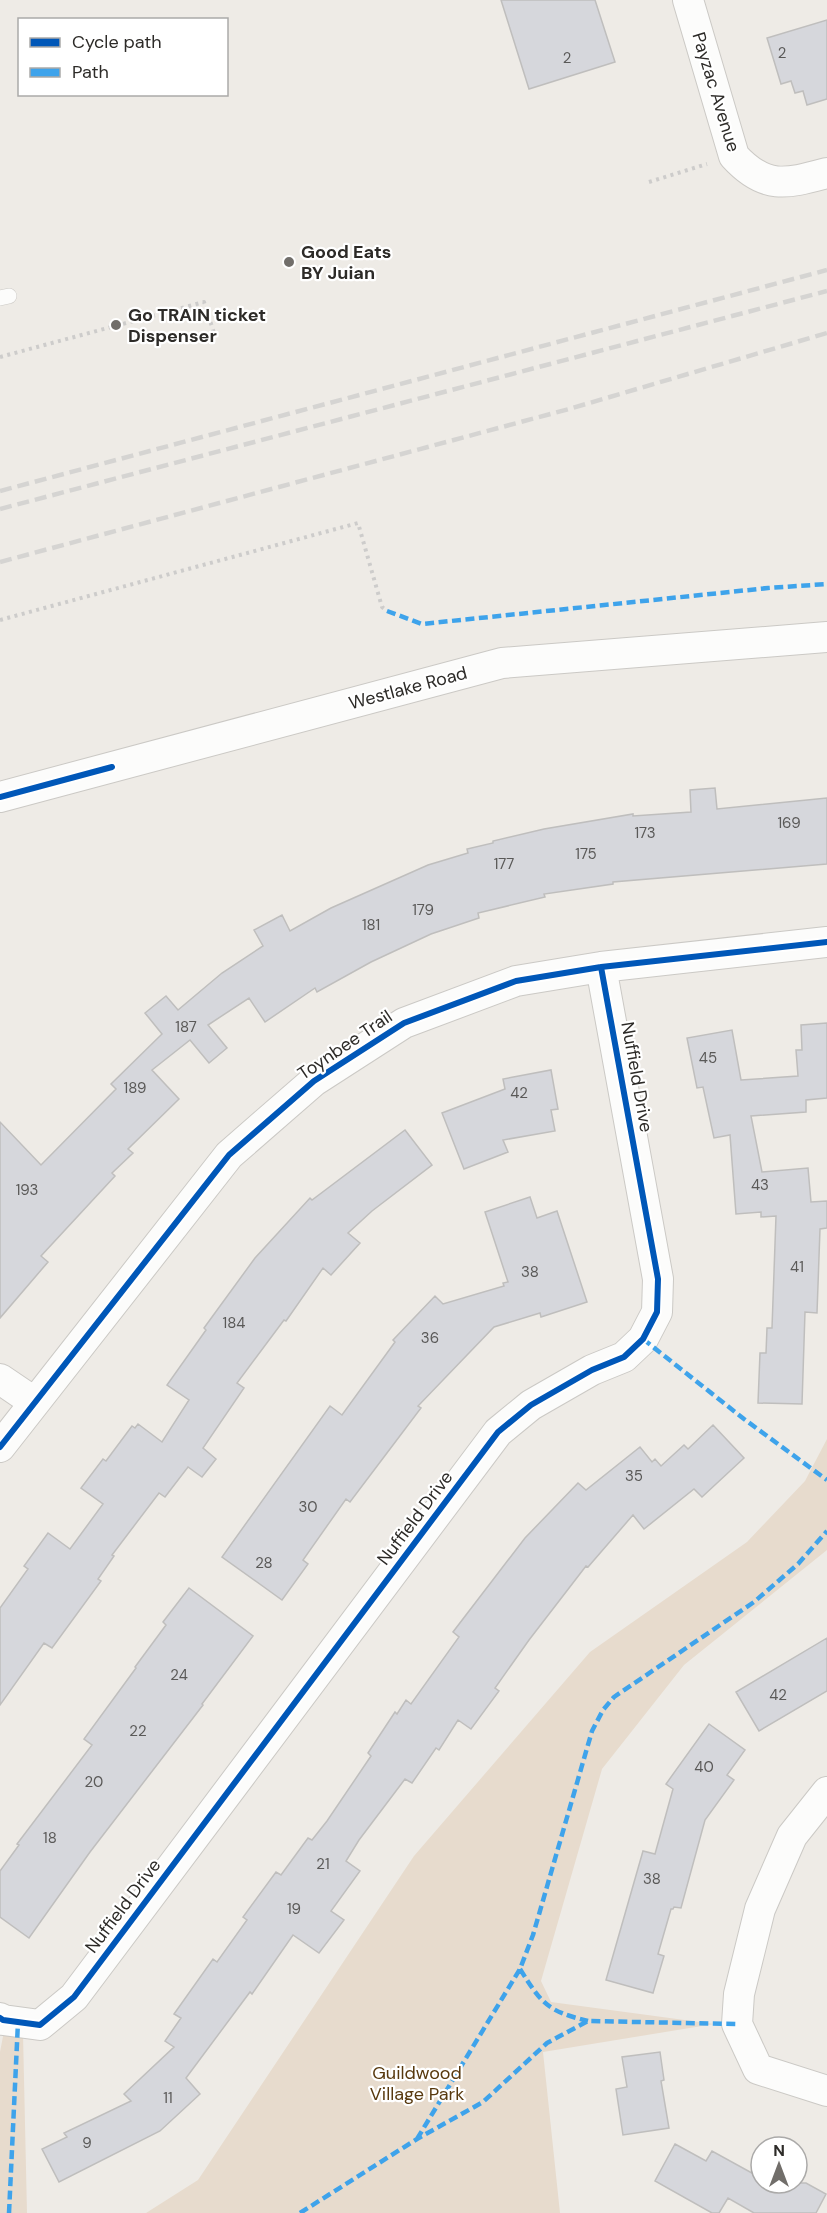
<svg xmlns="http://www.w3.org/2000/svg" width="827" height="2213" viewBox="0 0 827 2213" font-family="'DM Sans',sans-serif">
<rect width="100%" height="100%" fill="#eeebe6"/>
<!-- green -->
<path fill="#e7dbcd" d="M827,1439V1550L684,1665L602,1769L541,1981L551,2002L714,2024L543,2052L560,2213H146L198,2180L414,1856L590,1652L747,1542L805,1481Z
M5,2026L23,2034L27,2213H0V2052Z"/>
<!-- building -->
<path fill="#d6d7dc" stroke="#bfbebd" stroke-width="1.5" d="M501,0H595L615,62L529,89Z
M827,20V99L807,105L803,91L795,93L791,81L781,84L767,38Z
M715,788L717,809L827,798V864L613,882V884L544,894L545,897L478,913L479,918L431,934L371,962L317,992L315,988L265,1022L249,998L208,1025L227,1048L209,1063L190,1040L152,1070L179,1099L128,1149L133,1153L112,1173L115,1176L41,1256L48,1262L0,1318V1122L41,1165L116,1089L111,1084L162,1034L145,1013L166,996L178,1010L222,973L263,946L254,930L282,915L290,931L331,908L428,865L468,853L467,849L493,843V841L544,829L633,814V816L691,812L690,790Z
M827,1023V1098L806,1100V1112L751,1116L762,1172L808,1168L811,1202L827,1201V1228L820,1229L817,1313L805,1312L802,1404L758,1403L760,1353H766L767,1328H772L776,1216L761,1217V1212L736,1214L730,1135L714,1138L703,1087L697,1088L687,1038L732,1030L741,1080L798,1076L796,1050H802L801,1025Z
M551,1070L558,1109L551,1110L555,1131L503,1140L508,1152L464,1169L442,1113L505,1089L503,1079Z
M405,1130L432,1165L372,1211L348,1233L360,1243L331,1275L323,1268L286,1321L284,1320L237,1383L244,1388L203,1448L216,1459L202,1477L188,1467L165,1497L159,1493L112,1555L114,1556L98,1579L101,1581L52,1648L44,1643L0,1705V1608L28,1569L24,1566L48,1533L70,1549L103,1504L81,1488L103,1459L106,1461L132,1426L135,1428L138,1424L162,1442L189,1400L167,1385L206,1330L204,1328L255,1258L310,1198L312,1200Z
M530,1197L537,1218L557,1211L587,1302L541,1317L540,1313L494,1327L418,1406L421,1408L393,1445L350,1502L346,1499L303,1560L308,1564L282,1600L222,1557L330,1406L342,1415L395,1342L393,1340L435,1296L443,1304L504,1286L503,1283L508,1282L485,1212Z
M713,1425L744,1458L702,1497L694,1489L644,1529L633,1515L588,1567L586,1566L529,1640L495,1688L499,1691L471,1729L458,1720L439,1750L436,1748L412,1783L405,1779L359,1840L346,1861L360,1871L331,1911L344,1920L319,1953L293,1935L252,1994L250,1992L186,2078L200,2094L160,2131L59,2182L42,2149L67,2137L64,2133L131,2101L124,2094L174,2047L165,2041L181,2018L174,2014L213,1959L217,1962L247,1920L243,1917L276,1872L281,1875L308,1838L312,1840L327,1821L371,1756L368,1753L395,1712L397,1714L406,1700L411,1704L459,1637L453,1632L525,1538L578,1483L586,1490L640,1447L652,1462L655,1459L661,1466L684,1445L688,1449Z
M189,1588L253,1636L202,1704L203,1705L90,1852L29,1938L0,1917V1871L19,1845L17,1844L92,1745L84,1739L136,1668L135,1667L166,1625L163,1622Z
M827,1638V1691L759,1731L736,1692Z
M709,1724L745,1750L727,1775L734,1780L705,1820L681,1908L674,1907L673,1909H671L658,1954L664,1956L653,1993L606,1980L643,1851L655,1854L673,1789L666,1784Z
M660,2052L664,2080L661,2081L669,2128L623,2135L616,2089L627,2087L622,2057Z
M675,2144L706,2161L712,2151L761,2178V2183H806L826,2194L816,2213H754L728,2198L719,2213H712L655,2181Z"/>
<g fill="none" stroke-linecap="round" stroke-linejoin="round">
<defs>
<path id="service" d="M0,298L9,296"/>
<path id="minor" d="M688,0L734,156C765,190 786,184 827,173
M0,797L502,663L827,637
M0,1379L34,1402
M0,1447L229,1155L314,1081L404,1023L516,981L601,967L827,942
M827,1792L792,1836L760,1909L739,1994L737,2024L758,2069L827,2091
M0,2018L3,2020L40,2025L74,1997L498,1432L531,1405L592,1370L624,1357L643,1339L657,1312L658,1279L601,967"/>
</defs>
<!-- service casing -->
<use href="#service" stroke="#cbc9c5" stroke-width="16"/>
<!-- minor casing -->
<use href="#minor" stroke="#cbc9c5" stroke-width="32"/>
<!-- path -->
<path stroke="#cdcccb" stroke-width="4" stroke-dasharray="3 4.5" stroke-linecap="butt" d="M649,182L707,164
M0,357L204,302L215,336
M0,620L358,523L382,607L387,611"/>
<!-- service -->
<use href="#service" stroke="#fcfcfb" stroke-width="15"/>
<!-- minor -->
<use href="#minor" stroke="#fcfcfb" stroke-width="30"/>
<!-- rail -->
<path stroke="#d5d4d2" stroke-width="4.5" stroke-dasharray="12 6" stroke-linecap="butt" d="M0,491L827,270
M0,509L827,291
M0,562L569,409L827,333"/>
<!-- quiet -->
<path stroke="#3ea3eb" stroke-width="4.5" stroke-dasharray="9 4.5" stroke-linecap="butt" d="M387,611L422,624L768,588L827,584
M643,1339L744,1419L827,1480
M520,1969C542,2004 547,2011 588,2021
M417,2139L520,1969L533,1935L592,1731L603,1710L614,1697L754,1602L798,1564L827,1531
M9,2213L18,2022
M300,2213L417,2139L483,2102L547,2043L588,2021L737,2024"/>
<defs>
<path id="cycleway" d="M0,797L112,767
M0,1447L229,1155L314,1081L404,1023L516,981L601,967L827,942
M0,2018L3,2020L40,2025L74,1997L498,1432L531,1405L592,1370L624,1357L643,1339L657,1312L658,1279L601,967"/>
</defs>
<!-- cycleway casing -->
<use href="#cycleway" stroke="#fff" stroke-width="10"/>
<!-- cycleway -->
<use href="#cycleway" stroke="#0057b8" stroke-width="6"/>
</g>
<!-- markers -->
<g fill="#716e6a" stroke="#fff" stroke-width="2">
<circle cx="289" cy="262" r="6"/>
<circle cx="116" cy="325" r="6"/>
</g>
<g text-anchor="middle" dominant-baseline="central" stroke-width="4.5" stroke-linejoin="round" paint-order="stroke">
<!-- number labels -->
<g font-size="15" fill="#5a5958">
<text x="782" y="53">2</text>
<text x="567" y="58">2</text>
<text x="789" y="823">169</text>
<text x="645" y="833">173</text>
<text x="586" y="854">175</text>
<text x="504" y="864">177</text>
<text x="423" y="910">179</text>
<text x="371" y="925">181</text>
<text x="186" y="1027">187</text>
<text x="708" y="1058">45</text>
<text x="135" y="1088">189</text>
<text x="519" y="1093">42</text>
<text x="760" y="1185">43</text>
<text x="27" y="1190">193</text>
<text x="797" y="1267">41</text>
<text x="530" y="1272">38</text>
<text x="234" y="1323">184</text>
<text x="430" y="1338">36</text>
<text x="634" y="1476">35</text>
<text x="308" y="1507">30</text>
<text x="264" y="1563">28</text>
<text x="179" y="1675">24</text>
<text x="778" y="1695">42</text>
<text x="138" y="1731">22</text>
<text x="704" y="1767">40</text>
<text x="94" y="1782">20</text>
<text x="50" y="1838">18</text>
<text x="323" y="1864">21</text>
<text x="652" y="1879">38</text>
<text x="294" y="1909">19</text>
<text x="168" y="2098">11</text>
<text x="87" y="2143">9</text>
</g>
<!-- street labels -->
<g font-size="18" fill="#2d2b28" stroke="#fff">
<text transform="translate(716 92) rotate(73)">Payzac Avenue</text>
<text transform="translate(408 688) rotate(-15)">Westlake Road</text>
<text transform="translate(345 1045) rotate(-34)">Toynbee Trail</text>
<text transform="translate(637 1077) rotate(80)">Nuffield Drive</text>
<text transform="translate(415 1518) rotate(-53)">Nuffield Drive</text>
<text transform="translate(123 1906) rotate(-53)">Nuffield Drive</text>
</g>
<!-- poi labels -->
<g font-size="18" font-weight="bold" fill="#2d2b28" stroke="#fff" text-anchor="start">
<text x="301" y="252">Good Eats<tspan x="301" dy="21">BY Juian</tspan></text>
<text x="128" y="315">Go TRAIN ticket<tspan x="128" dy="21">Dispenser</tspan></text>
</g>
<!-- park labels -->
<g font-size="18" fill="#58390e" stroke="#fff">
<text x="417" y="2073">Guildwood<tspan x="417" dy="21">Village Park</tspan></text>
</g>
</g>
<!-- legend -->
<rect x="18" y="18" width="210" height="78" fill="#ffffff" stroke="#abaaa9" stroke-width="1.5"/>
<rect x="30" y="38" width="30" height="9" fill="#0057b8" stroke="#abaaa9" stroke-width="1.5"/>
<text x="72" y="48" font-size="18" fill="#2d2b28">Cycle path</text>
<rect x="30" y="68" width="30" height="9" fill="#3ea3eb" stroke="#abaaa9" stroke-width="1.5"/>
<text x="72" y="78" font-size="18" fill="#2d2b28">Path</text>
<!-- north arrow -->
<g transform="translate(779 2165)"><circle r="28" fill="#ffffff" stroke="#abaaa9" stroke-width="1.5"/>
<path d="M0-4.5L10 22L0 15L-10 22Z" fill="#716e6a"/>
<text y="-9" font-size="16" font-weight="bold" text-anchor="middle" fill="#2d2b28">N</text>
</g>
</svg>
